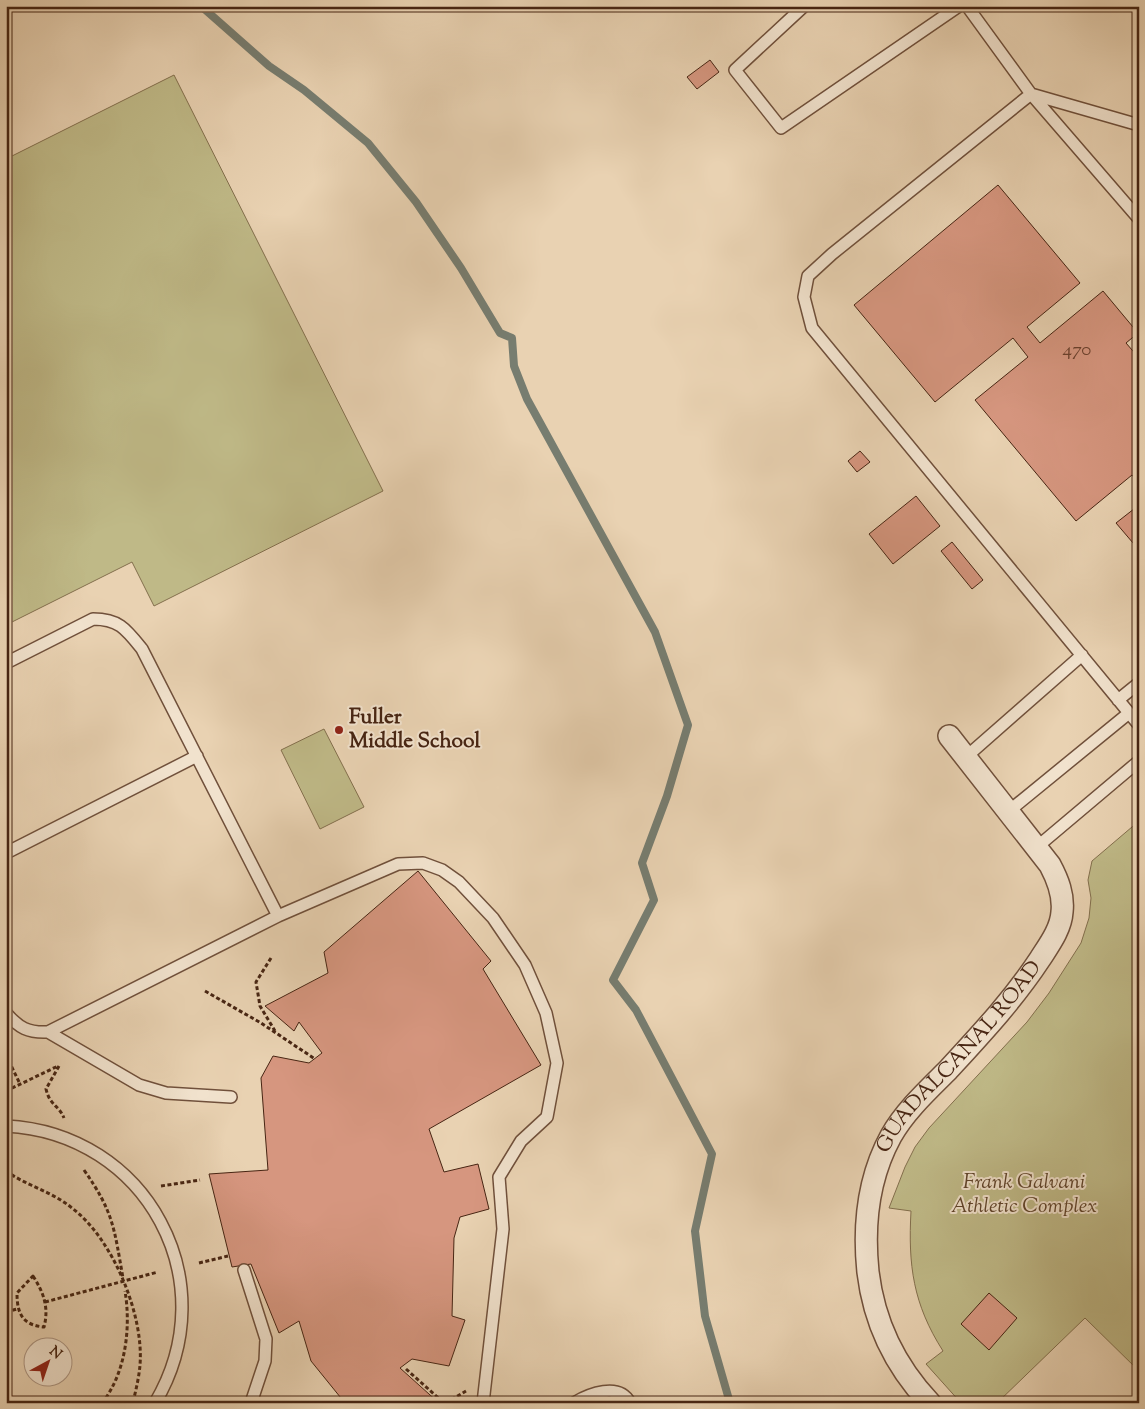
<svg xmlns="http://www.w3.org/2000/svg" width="1145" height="1409" viewBox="0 0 1145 1409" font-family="'Sorts Mill Goudy',serif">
<rect width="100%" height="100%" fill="#e9d2b2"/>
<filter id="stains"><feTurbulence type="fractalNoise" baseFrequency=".004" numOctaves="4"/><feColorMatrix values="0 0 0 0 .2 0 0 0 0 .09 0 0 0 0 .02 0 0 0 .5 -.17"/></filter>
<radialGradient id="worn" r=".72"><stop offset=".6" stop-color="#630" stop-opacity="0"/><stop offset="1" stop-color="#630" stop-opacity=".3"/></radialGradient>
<!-- green -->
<path fill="#bfb987" stroke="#836f4d" d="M174,75L383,491L154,606L132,562L6,625V159Z
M324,729L364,807L320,829L281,750Z
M1139,821V1371L1085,1318L997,1403H961L926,1364L943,1351C913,1304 908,1265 911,1211L889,1208L905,1167L915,1147L929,1128L1027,1022L1049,993L1081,943L1089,918L1091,898L1088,880L1092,861Z"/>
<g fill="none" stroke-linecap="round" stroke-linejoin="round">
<!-- stream -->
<path stroke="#777d70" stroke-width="8" d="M201,6L269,66L304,90L368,143L416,202L461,268L500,333L512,338L514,366L527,399L655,632L688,725L667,796L642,863L654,900L613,980L636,1010L712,1154L695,1231L705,1316L730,1403"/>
</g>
<!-- building -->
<path fill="#d6967f" stroke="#472513" d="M710,60L719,72L697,89L687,77Z
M998,185L1080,283L1027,327L1040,343L1103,291L1138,333L1126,343L1139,358V483L1132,475L1076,521L975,400L1028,357L1013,338L935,402L854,305Z
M860,451L870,462L857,472L848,461Z
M916,496L940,526L893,564L869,534Z
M1139,505V550L1116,523Z
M952,542L983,580L972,589L941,551Z
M418,871L491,961L483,969L541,1065L429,1129L444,1172L478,1164L489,1209L460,1217L454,1238L452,1316L465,1320L449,1366L412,1359L400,1368L439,1403H345L311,1361L299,1321L279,1333L251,1264L232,1267L209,1174L268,1170L261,1078L273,1056L309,1063L322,1053L299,1022L294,1031L265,1006L328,973L324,952Z
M989,1293L1017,1318L989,1350L961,1324Z"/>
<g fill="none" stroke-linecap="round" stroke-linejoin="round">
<defs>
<path id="lane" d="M804,6L735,70L781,128L959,6
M967,6L1031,94L1139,219
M1139,125L1031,94L832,254L808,276L804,297L812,328L1139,725
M6,663L93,619C119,619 126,629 142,649L278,916L48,1032C28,1033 19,1028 6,1013
M1118,700L1139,683
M966,757L1082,655
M1009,811L1129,713
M1037,847L1139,761
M6,853L197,756
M278,916L398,864L423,863L442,870L459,882L493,918L525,965L546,1013L557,1063L547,1117L521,1141L499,1177L503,1229L483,1403
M48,1032L139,1085L166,1093L231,1097
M6,1126C147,1133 227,1282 155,1403
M244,1270L266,1339L265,1361L251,1403
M574,1403C589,1394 619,1382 630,1403"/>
<g id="street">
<path id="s1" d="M930,1403C895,1366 874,1322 868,1272C863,1224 868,1178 891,1136C905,1111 928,1090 948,1070C981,1034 1013,1000 1040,959C1049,945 1061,929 1062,912C1064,895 1058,880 1050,865L949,736"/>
</g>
</defs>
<!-- lane casing -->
<use href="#lane" stroke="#70503b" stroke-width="14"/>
<!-- street casing -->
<use href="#street" stroke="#70503b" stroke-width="24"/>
<!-- path -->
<path stroke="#472513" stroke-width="3" stroke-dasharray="4 2.5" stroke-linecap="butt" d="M130,9V6
M271,958L256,982L260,1006L275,1031
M205,991L261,1023L315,1059
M6,1055L20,1084
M59,1066L46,1089C50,1106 58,1104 64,1118
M6,1091L58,1066
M84,1170C114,1213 114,1228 123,1278
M6,1171C27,1186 51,1191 72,1208C113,1239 144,1315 140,1365C139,1377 136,1390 133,1402
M161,1186L200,1180
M199,1263L228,1256
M33,1276C44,1293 49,1308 44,1327C22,1325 17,1313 17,1293Z
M45,1302L158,1272
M6,1312L17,1309
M406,1369L444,1403
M102,1403C126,1373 131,1327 125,1291
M446,1403L466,1391"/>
<!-- lane -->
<use href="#lane" stroke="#f1e2cd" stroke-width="11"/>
<!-- street -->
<use href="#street" stroke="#f1e2cd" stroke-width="21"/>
</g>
<!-- markers -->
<circle fill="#8f2418" stroke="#f1e2cd" stroke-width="2" cx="339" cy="730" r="5"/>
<g text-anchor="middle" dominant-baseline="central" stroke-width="4" stroke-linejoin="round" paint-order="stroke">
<!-- number labels -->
<g font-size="19" fill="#6b412e">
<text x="1077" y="350">470</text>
</g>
<!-- poi labels -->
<g font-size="21" font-weight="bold" fill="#472513" stroke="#f1e2cd" text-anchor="start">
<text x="349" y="718">Fuller<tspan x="349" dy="24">Middle School</tspan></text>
</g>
<!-- street labels -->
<g font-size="21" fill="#472513" stroke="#f1e2cd">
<text stroke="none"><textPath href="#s1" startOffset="392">GUADALCANAL ROAD</textPath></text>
</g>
<!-- park labels -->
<g font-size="21" font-style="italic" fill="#5f432a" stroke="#f1e2cd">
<text x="1024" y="1183">Frank Galvani<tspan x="1024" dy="24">Athletic Complex</tspan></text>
</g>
</g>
<!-- margin -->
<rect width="1145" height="1409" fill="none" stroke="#e9d2b2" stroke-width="25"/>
<rect x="8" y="8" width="1130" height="1394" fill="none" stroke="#472513" stroke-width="2.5"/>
<rect x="12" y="12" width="1120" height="1384" fill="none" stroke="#472513"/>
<!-- north arrow -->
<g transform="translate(48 1362) rotate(40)"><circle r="24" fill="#f1e2cd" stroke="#ad9683"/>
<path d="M0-4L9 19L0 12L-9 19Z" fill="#8f2418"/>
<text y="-8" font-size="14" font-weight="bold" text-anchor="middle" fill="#472513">N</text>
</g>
<rect width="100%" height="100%" filter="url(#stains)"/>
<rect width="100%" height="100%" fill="url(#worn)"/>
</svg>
